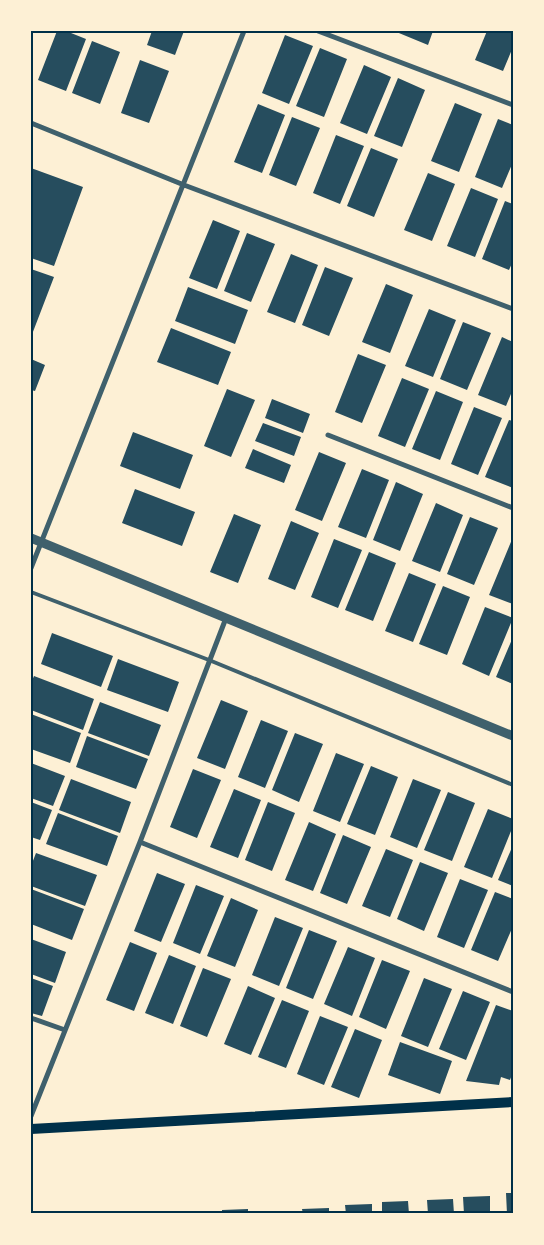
<svg xmlns="http://www.w3.org/2000/svg" width="544" height="1245" viewBox="0 0 544 1245" font-family="'Noto Sans',sans-serif">
<rect width="100%" height="100%" fill="#fdf0d5"/>
<!-- building -->
<path fill="#264d5e" d="M57,31H66L86,39L66,91L38,80Z
M152,31H184L175,55L147,45Z
M394,31H433L428,45Z
M487,31H513V47L503,71L475,60Z
M285,35L313,46L289,104L262,93Z
M92,41L120,52L100,104L72,93Z
M320,48L347,59L324,117L296,106Z
M140,60L169,71L149,123L121,113Z
M364,65L391,77L367,134L340,123Z
M398,78L425,90L402,147L374,136Z
M455,103L482,114L459,172L431,161Z
M258,104L285,115L262,173L234,162Z
M292,117L320,128L296,186L269,175Z
M498,119L513,125V162L502,188L475,177Z
M336,135L364,146L340,204L313,193Z
M371,148L398,159L374,217L347,206Z
M31,168L83,187L54,266L31,258Z
M428,173L455,184L432,241L404,230Z
M471,188L498,199L475,257L447,246Z
M505,201L513,204V261L509,270L482,259Z
M213,220L240,231L217,289L189,278Z
M247,233L275,244L251,302L224,291Z
M291,254L318,265L295,323L267,312Z
M325,267L353,278L329,336L302,325Z
M31,269L54,277L31,337Z
M386,284L413,295L390,353L362,342Z
M188,287L248,310L235,344L175,321Z
M429,309L456,320L433,377L405,366Z
M463,322L491,333L467,390L440,379Z
M171,328L231,352L218,385L157,362Z
M502,337L513,342V389L506,406L478,395Z
M358,354L386,365L362,423L335,412Z
M31,359L45,365L35,391L31,390Z
M402,378L429,389L405,447L378,436Z
M227,389L255,400L231,457L204,446Z
M436,391L463,402L440,460L412,449Z
M272,399L310,414L303,433L265,418Z
M474,407L502,418L478,475L451,464Z
M509,420L513,421V488L485,477Z
M263,423L301,437L294,456L255,441Z
M133,432L193,455L180,489L120,466Z
M253,449L291,465L284,483L245,468Z
M319,452L346,463L322,521L295,510Z
M362,469L389,480L366,538L338,527Z
M396,482L423,494L400,551L373,540Z
M135,489L195,512L182,546L122,523Z
M436,503L463,515L440,572L412,561Z
M234,514L261,525L238,583L210,572Z
M470,517L498,528L474,585L447,574Z
M291,521L319,533L295,590L268,579Z
M513,537V604L489,595Z
M334,539L362,550L338,608L311,597Z
M369,552L396,563L373,621L345,610Z
M409,573L436,584L413,642L385,631Z
M443,586L470,597L447,655L419,644Z
M485,607L513,618L489,676L462,664Z
M52,633L113,656L101,687L41,664Z
M513,637V684L496,677Z
M118,659L179,682L168,712L107,690Z
M34,676L94,699L83,730L31,710V683Z
M221,700L248,711L225,769L197,758Z
M100,702L161,725L149,756L88,733Z
M31,714L81,733L70,763L31,749Z
M261,720L288,731L265,788L238,777Z
M295,733L323,744L299,802L272,790Z
M87,736L148,759L136,789L76,767Z
M336,753L364,764L340,822L313,811Z
M31,763L65,776L53,806L31,798Z
M371,766L398,777L375,835L347,824Z
M193,769L221,780L197,838L170,827Z
M71,779L131,802L120,833L59,810Z
M413,779L441,790L417,848L390,837Z
M234,789L261,800L238,858L210,847Z
M448,792L475,803L452,861L424,850Z
M31,802L52,810L40,840L31,837Z
M268,802L295,813L272,871L245,860Z
M488,809L513,819V826L492,878L464,867Z
M58,813L118,836L107,866L46,844Z
M309,822L336,834L313,891L285,880Z
M343,835L371,847L347,904L320,893Z
M513,845V886L498,880Z
M386,849L413,860L390,917L362,906Z
M36,853L97,875L85,906L31,886V866Z
M420,862L448,873L424,931L397,919Z
M157,873L185,884L161,942L134,931Z
M460,879L488,890L464,948L437,937Z
M196,885L224,896L200,954L173,943Z
M31,889L84,909L72,940L31,924Z
M495,892L513,899V926L498,961L471,950Z
M231,898L258,910L235,967L207,956Z
M275,917L303,928L279,986L252,975Z
M309,930L337,941L313,999L286,988Z
M31,939L66,952L55,983L31,974Z
M130,942L157,953L134,1011L106,1000Z
M348,947L375,958L352,1016L324,1004Z
M169,955L196,966L173,1024L145,1013Z
M382,960L410,971L386,1029L359,1017Z
M203,968L231,979L207,1037L180,1026Z
M31,978L53,986L42,1016L31,1013Z
M424,978L452,989L428,1047L401,1036Z
M248,986L275,998L251,1055L224,1044Z
M463,991L490,1002L466,1060L439,1049Z
M282,1000L309,1011L286,1068L258,1057Z
M496,1005L513,1011V1072L510,1080L501,1077L499,1085L466,1081Z
M320,1016L348,1027L324,1085L297,1074Z
M355,1029L382,1040L359,1098L331,1087Z
M400,1042L452,1061L440,1094L388,1075Z
M506,1193H513V1214H507Z
M490,1196V1214H464L463,1197Z
M453,1199L454,1214H428L427,1200Z
M408,1201L409,1214H382V1202Z
M372,1204V1214H346L345,1205Z
M329,1208V1214H303L302,1209Z
M248,1209V1214H222V1210Z"/>
<g fill="none" stroke-linecap="round" stroke-linejoin="round">
<!-- service -->
<path stroke="#3f606c" stroke-width="4" d="M31,592L209,660L513,785"/>
<!-- minor -->
<path stroke="#3f606c" stroke-width="5" d="M318,31L513,105
M31,123L184,185L513,309
M328,435L513,508
M31,568L244,31
M140,842L513,992
M31,1018L65,1030
M31,1116L140,842L226,618"/>
<!-- tertiary -->
<path stroke="#3f606c" stroke-width="9" d="M31,538L513,736"/>
<!-- secondary -->
<path stroke="#003049" stroke-width="10" d="M31,1129L513,1102"/>
</g>
<!-- border -->
<rect width="544" height="1245" fill="none" stroke="#fdf0d5" stroke-width="65"/>
<rect x="32" y="32" width="480" height="1180" fill="none" stroke="#003049" stroke-width="2"/>
</svg>
